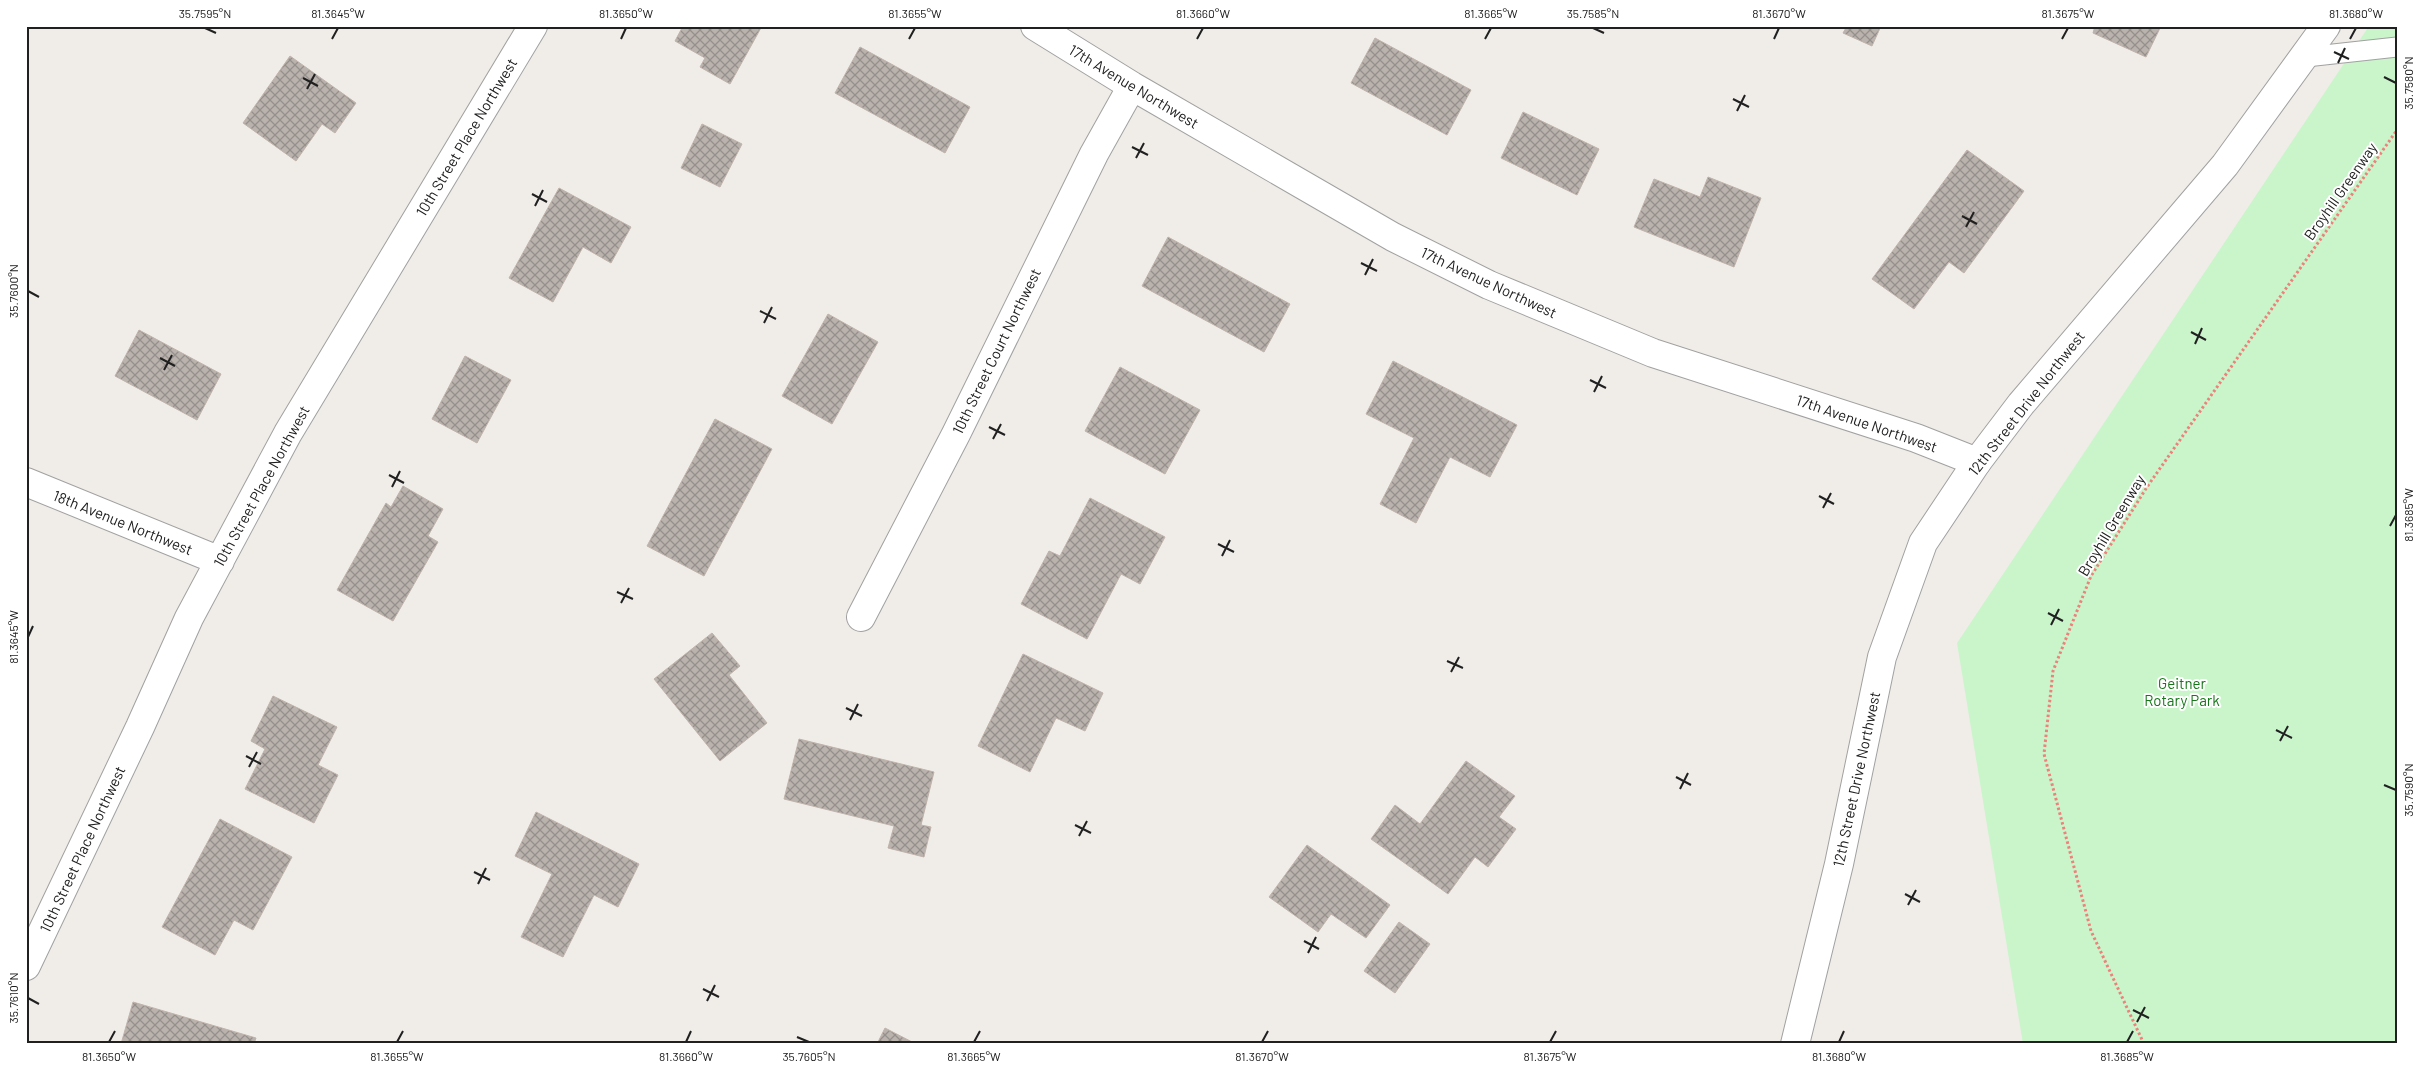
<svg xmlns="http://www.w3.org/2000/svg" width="2423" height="1070" viewBox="0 0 2423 1070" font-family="Barlow,sans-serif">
<defs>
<pattern id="building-cross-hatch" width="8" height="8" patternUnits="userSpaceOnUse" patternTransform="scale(1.25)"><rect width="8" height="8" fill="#b9b2ad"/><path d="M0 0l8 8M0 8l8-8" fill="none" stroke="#96908c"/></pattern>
</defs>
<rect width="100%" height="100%" fill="#f0ede8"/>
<!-- park -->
<path fill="#caf5cb" d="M2369,26H2397V1044H2023L1957,643Z"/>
<!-- building -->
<path fill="url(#building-cross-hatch)" stroke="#c0b3ab" d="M683,26H762L730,84L700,67L705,58L675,41Z
M1847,26H1881L1872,46L1843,33Z
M2095,26H2161L2146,57L2093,33Z
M1375,38L1471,90L1447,135L1351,83Z
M860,47L970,107L945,153L835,93Z
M290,56L356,103L335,133L322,124L296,161L243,123Z
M1523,112L1599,149L1577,195L1501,158Z
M702,124L742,144L720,187L681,168Z
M1967,150L2024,191L1964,273L1949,262L1914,309L1872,279Z
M1708,177L1761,198L1734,267L1634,227L1654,179L1700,197Z
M559,188L631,227L611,263L583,247L553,302L509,278Z
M1168,237L1290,304L1264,352L1142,286Z
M828,314L878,342L832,424L782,396Z
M139,330L221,374L197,420L115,376Z
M465,356L511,380L477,443L432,419Z
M1393,361L1517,425L1490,477L1450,457L1416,523L1380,504L1414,438L1366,414Z
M1120,367L1200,410L1165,474L1085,431Z
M715,419L772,449L704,576L647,546Z
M403,486L443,509L428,536L438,542L393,621L337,590L386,503L391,507Z
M1090,498L1165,537L1140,584L1121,574L1087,639L1021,604L1049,551L1060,556Z
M712,633L740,666L729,675L767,723L720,761L654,679Z
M1023,654L1103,693L1085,731L1056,718L1030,772L978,746Z
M273,696L337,727L318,765L338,775L314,823L245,789L265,749L251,741Z
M799,739L934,772L921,825L931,827L924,857L888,848L894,826L784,799Z
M1466,761L1515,796L1499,817L1516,829L1488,867L1475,857L1448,894L1371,839L1395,805L1420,824Z
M536,812L639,864L618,907L594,895L563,957L521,937L552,874L515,856Z
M220,819L292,857L253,930L234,920L215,955L162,927Z
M1307,845L1390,905L1366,938L1331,914L1318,932L1269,897Z
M1399,922L1430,944L1395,993L1364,971Z
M133,1002L256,1038L254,1044H121Z
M885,1028L916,1044H877Z"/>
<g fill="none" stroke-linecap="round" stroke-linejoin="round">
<defs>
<path id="service" d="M2306,57L2397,47"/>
<path id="minor" d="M1035,26L1132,86L1393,237L1489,285L1653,353L1916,438L1977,462
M26,482L220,561
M861,617L956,434L1094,154L1132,86
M26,966L140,727L189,618L288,433L533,26"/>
<path id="tertiary" d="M1795,1044L1839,864L1882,657L1923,543L1977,462L2021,404L2225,165L2326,26"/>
</defs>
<!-- service casing -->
<use href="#service" stroke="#a1a1a1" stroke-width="21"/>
<!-- minor casing -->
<use href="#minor" stroke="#a1a1a1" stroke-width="30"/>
<!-- tertiary casing -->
<use href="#tertiary" stroke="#a1a1a1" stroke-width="30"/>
<!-- path -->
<path stroke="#ed817b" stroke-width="3" stroke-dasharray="2.5 2.5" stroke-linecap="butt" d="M2144,1044L2091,931L2044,754L2053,671L2091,576L2147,487L2397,130"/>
<!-- service -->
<use href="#service" stroke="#fff" stroke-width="19"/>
<!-- minor -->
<use href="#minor" stroke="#fff" stroke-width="28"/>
<!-- tertiary -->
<use href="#tertiary" stroke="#fff" stroke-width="28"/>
</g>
<!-- ticks -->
<path fill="none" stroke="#202020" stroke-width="2" d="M205,28L216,33M1593,28L1604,33M332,39L338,28M621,39L626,28M909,39L915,28M1197,39L1203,28M1485,39L1491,28M1774,39L1779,28M2062,39L2068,28M2350,39L2356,28M2334,52L2349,59M2338,63L2345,48M2384,77L2396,83M303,78L318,86M307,89L315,74M1733,99L1749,107M1737,111L1745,95M1132,147L1148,155M1136,158L1144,143M532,194L547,202M535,206L543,190M1962,216L1977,224M1966,227L1974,212M1361,263L1377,271M1365,275L1373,259M28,291L39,297M760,311L776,319M764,323L772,307M2191,332L2206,340M2195,344L2202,328M160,358L175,366M164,370L172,355M1590,380L1606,388M1594,392L1602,376M989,427L1005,435M993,439L1001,424M389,475L404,483M392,487L400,471M1819,496L1834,504M1823,508L1831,493M2390,526L2396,515M1218,544L1234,552M1222,556L1230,540M617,592L633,599M621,603L629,588M2048,613L2063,621M2051,625L2059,609M28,637L33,626M1447,661L1463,668M1451,672L1459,657M846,708L862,716M850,720L858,704M2276,730L2292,738M2280,741L2288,726M246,756L261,764M249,767L257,752M1676,777L1691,785M2384,785L2396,790M1680,789L1688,773M1075,825L1091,833M1079,836L1087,821M474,872L490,880M478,884L486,868M1905,894L1920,902M1908,905L1916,890M1304,941L1319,949M1308,953L1316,937M703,989L719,997M28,998L39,1004M707,1001L715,985M2133,1010L2149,1018M2137,1022L2145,1007M797,1037L809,1042M109,1042L115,1031M397,1042L403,1031M686,1042L691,1031M974,1042L980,1031M1262,1042L1268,1031M1550,1042L1556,1031M1839,1042L1844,1031M2127,1042L2133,1031"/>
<g text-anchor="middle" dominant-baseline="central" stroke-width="4" stroke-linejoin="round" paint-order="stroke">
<!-- street labels -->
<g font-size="15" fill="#202020" stroke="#fff">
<text transform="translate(1134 86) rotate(31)">17th Avenue Northwest</text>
<text transform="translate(466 137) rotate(-59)">10th Street Place Northwest</text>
<text transform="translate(2340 191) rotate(-55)">Broyhill Greenway</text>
<text transform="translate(1489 282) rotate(25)">17th Avenue Northwest</text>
<text transform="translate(996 351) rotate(-64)">10th Street Court Northwest</text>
<text transform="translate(2026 403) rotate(-52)">12th Street Drive Northwest</text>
<text transform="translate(1867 423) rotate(19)">17th Avenue Northwest</text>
<text transform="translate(261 486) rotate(-61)">10th Street Place Northwest</text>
<text transform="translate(123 522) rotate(22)">18th Avenue Northwest</text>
<text transform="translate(2111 525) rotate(-59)">Broyhill Greenway</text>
<text transform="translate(1856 779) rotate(-78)">12th Street Drive Northwest</text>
<text transform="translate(82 849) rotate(-65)">10th Street Place Northwest</text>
</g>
<!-- park labels -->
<g font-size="15" fill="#167619" stroke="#fff">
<text x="2182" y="683">Geitner<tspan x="2182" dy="17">Rotary Park</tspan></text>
</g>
</g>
<!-- border -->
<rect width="2423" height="1070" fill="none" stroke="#ffffff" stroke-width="55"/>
<rect x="28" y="28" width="2368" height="1014" fill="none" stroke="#202020" stroke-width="2"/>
<g font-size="12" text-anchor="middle" fill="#202020">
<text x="205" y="18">35.7595°N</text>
<text x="338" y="18">81.3645°W</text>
<text x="626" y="18">81.3650°W</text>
<text x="915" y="18">81.3655°W</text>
<text x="1203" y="18">81.3660°W</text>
<text x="1491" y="18">81.3665°W</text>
<text x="1593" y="18">35.7585°N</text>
<text x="1779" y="18">81.3670°W</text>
<text x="2068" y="18">81.3675°W</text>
<text x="2356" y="18">81.3680°W</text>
<text transform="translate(2409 83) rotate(-90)" y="4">35.7580°N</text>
<text transform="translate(14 291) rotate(-90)" y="4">35.7600°N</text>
<text transform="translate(2409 515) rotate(-90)" y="4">81.3685°W</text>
<text transform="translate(14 637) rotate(-90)" y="4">81.3645°W</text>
<text transform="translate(2409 790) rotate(-90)" y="4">35.7590°N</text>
<text transform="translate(14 998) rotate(-90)" y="4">35.7610°N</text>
<text x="109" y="1061">81.3650°W</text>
<text x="397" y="1061">81.3655°W</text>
<text x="686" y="1061">81.3660°W</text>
<text x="809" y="1061">35.7605°N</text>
<text x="974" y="1061">81.3665°W</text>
<text x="1262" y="1061">81.3670°W</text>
<text x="1550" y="1061">81.3675°W</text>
<text x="1839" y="1061">81.3680°W</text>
<text x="2127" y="1061">81.3685°W</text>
</g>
</svg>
